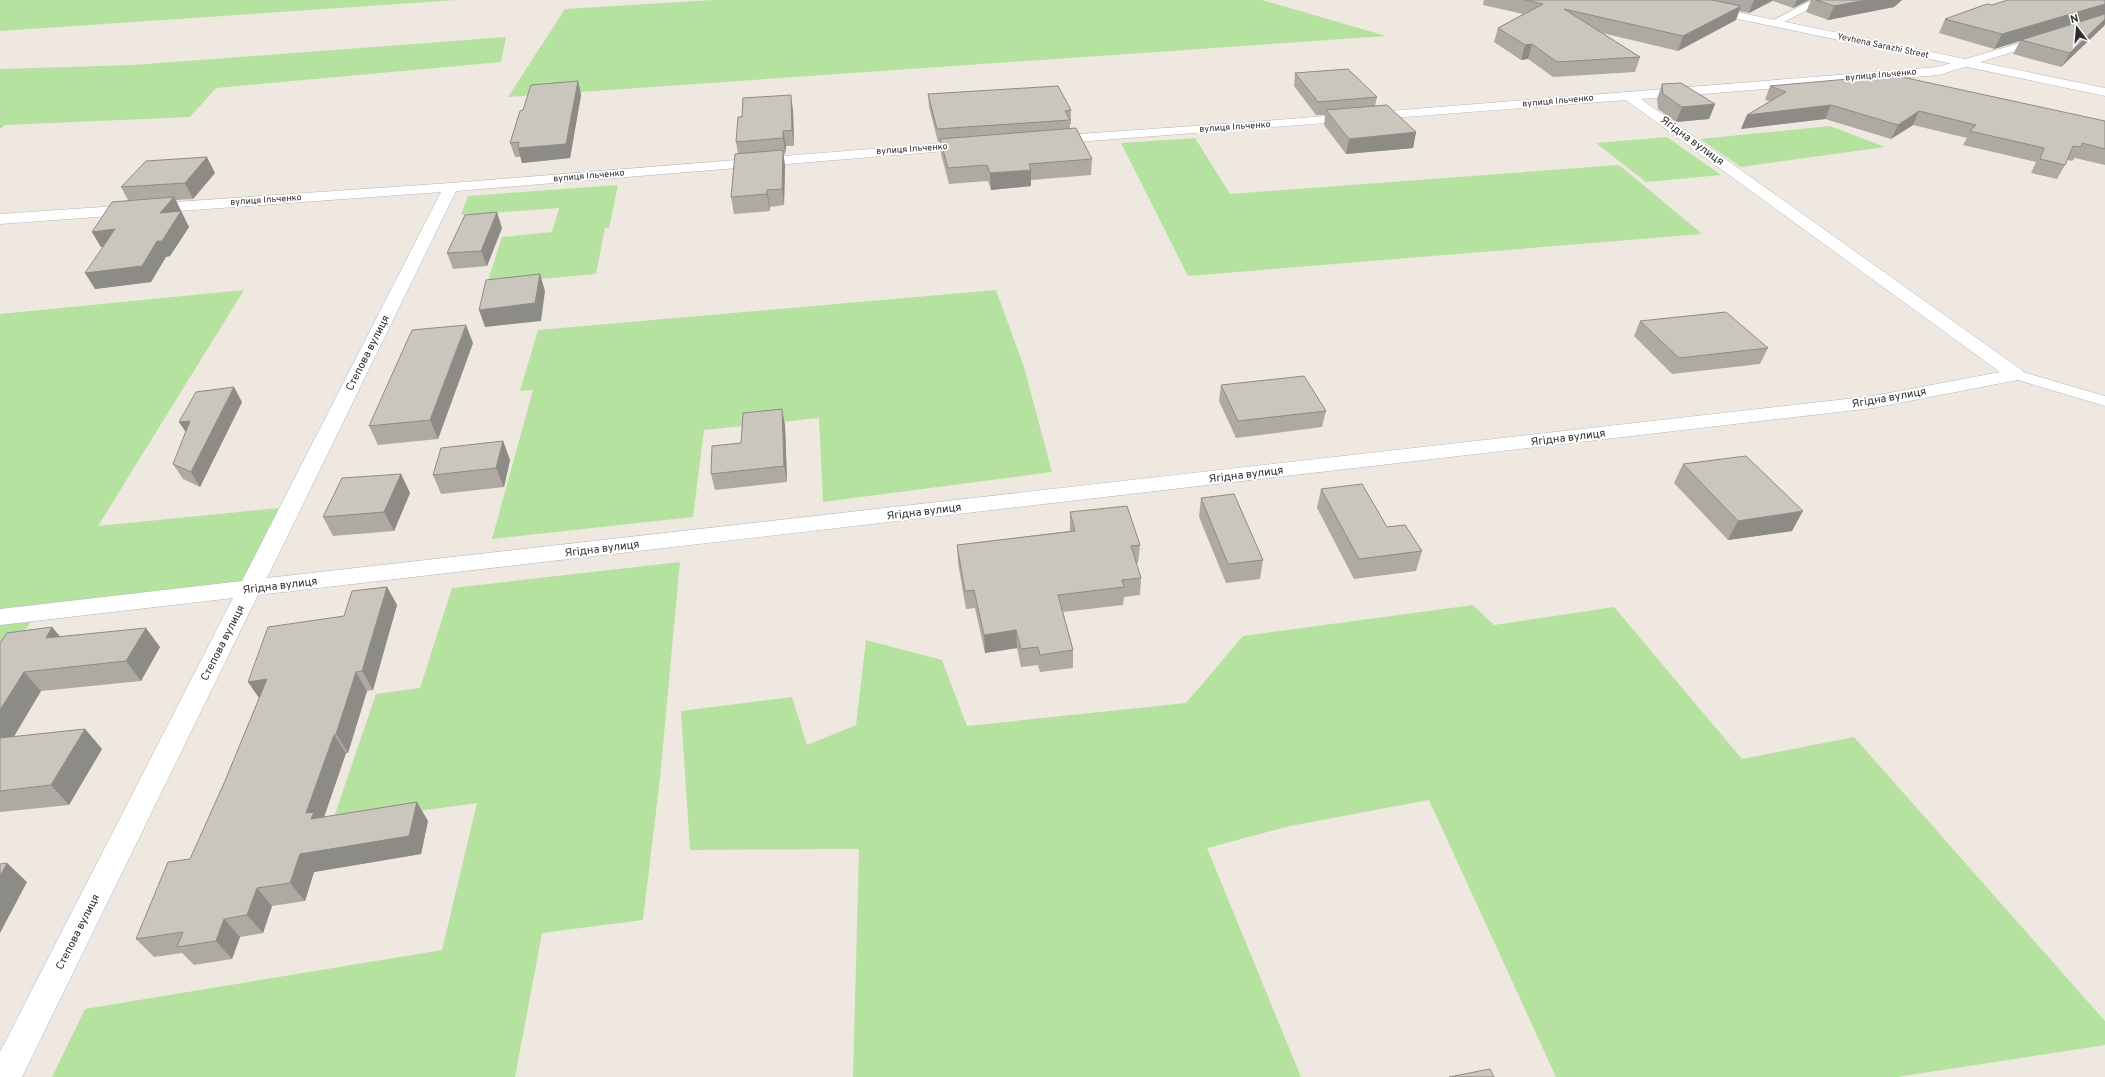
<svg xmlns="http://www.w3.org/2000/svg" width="2105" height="1077" viewBox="0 0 2105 1077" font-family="Overpass,sans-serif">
<rect width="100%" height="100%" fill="#eee8e0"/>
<!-- green -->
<path fill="#b6e29f" d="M0,0H457L0,31Z
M713,0H1262L1386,36L508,97L565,9Z
M506,37L501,62L216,88L190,117L5,125L0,129V69L133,65Z
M1830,126L1885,147L1741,167L1700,139Z
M1667,137L1721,175L1646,182L1596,143Z
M1195,138L1230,194L1619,165L1702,234L1188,276L1121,143Z
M618,185L609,228H605L596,274L487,284L502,237L552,232L559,208L461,215L468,196Z
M244,290L98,526L279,508L245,585L42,607L0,664V314Z
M996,290L1024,367L1052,472L823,502L819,418L704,430L693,517L492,539L533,390L520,391L538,330Z
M680,562L660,778L643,920L542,933L515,1077H52L85,1009L442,950L477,803L332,823L376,694L420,688L452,588Z
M1473,605L1494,625L1614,607L1742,759L1854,737L2105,1021V1045L1897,1077H1556L1429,800L1290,826L1207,848L1301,1077H853L859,849L690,850L681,711L792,697L807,745L856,725L866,640L942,660L967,726L1186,703L1243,636Z"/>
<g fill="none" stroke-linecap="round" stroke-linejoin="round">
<defs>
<path id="lane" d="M2016,370L2105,396V406L2011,378L2008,375L2011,372Z"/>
<path id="street" d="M1812,0H1826L1778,25H1770L1768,23Z
M2044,36L2048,37L2050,39L2048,41L1939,75L1641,99L2023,371L2025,375L2023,379L1873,408L258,595L22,1077H0V1052L233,598L0,625V609L242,581L441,192L0,224V214L451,183L970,141L977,145L970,149L456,191L267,578L1873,396L2000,372L1626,100L1050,144L1043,140L1050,136L1252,122L1938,67Z"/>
<path id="secondary" d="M1657,0H1678L2105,88V96L1662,3Z"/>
</defs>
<!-- lane casing -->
<use href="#lane" stroke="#b3b6bf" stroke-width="1"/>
<!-- street casing -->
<use href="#street" stroke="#b3b6bf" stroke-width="1"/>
<!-- secondary casing -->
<use href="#secondary" stroke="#b3b6bf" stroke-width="1"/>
<!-- lane -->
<use href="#lane" fill="#fff" fill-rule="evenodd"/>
<!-- street -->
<use href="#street" fill="#fff" fill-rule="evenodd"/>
<!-- secondary -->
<use href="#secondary" fill="#fff" fill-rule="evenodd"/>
</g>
<!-- wall -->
<path fill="#aeaaa3" d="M1484,0H1809L1793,8L1773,1L1749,13L1739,11L1736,20L1678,51L1602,33L1640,57L1635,72L1553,77L1528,59L1521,60L1494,42L1498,28L1523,14L1483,5Z
M1811,0H1902L1894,7L1828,20L1806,12Z
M2105,0V24L2104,26L2061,67L2013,54L2020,41L1994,49L1939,33L1945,19L1992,5Z
M1295,73L1377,97L1375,106L1416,132L1413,148L1346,154L1324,125L1325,115H1316L1294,86Z
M578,81L581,95L570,158L522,163L521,157H515L510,143L523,110Z
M1662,84L1715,104L1709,119L1676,122L1658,109L1657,99Z
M1770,86L2105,121V165L2075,158L2072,161L2067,160L2065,165L2057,179L2031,173L2036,162L1963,145L1967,138L1913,125L1891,139L1825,119L1741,129L1747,115L1770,101L1765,100Z
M928,94L1071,110V124H1070V129L1092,159L1091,175L1031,180V186L991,190L988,181L949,184L941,154V142H938L929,107Z
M793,110L794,146H786L785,154H783L785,166L784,205L770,207V211L734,214L731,197L738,154L736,142Z
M215,173L193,199L176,200L189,227L170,256L166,257L151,282L95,289L103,247H101L92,232L128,200L121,187Z
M502,228L487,266L453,269L447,253Z
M1640,321L1768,348L1760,364L1672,374L1634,336Z
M473,343L438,439L378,445L369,426Z
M1221,385L1326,411L1322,427L1236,438L1219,401Z
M242,402L200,487L183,479L173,464Z
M785,425L787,482L715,490L711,474L741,443Z
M503,441L510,460L504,487L441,494L433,475Z
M1683,464L1792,531L1728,540L1674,483Z
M401,474L410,493L394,531L333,536L323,517Z
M1321,489L1387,527L1422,551L1416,571L1354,579L1317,508Z
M1201,498L1263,560L1260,579L1226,583L1199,517Z
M1070,512L1140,545L1138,563H1136L1141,578L1140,595L1124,597L1123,605L1063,612L1073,650V668L1040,672L1038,665L1021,667L1017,648L985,653L975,608L966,609L958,563L957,545L1070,531Z
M387,587L397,605L373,690L367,691L348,753H346L324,817L428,821L421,854L314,872L305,901L272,906L263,933L240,937L232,959L194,965L182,953L154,957L136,939L190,859L344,616Z
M52,627L60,636L160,647L141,681L41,691L14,737L85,729L102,749L69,805L0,812V643Z"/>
<!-- shaded-wall -->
<path fill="#8d8b85" d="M1754,0H1773L1749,13Z
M1797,0H1809L1793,8Z
M1866,0H1902L1894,7L1828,20L1834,6Z
M2105,4V15L2021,40L2020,41L1994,49L2002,34Z
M1741,6L1736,20L1678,51L1683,36Z
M2105,19V24L2104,26L2061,67L2070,53Z
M1532,44L1528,59L1521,60L1525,45Z
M578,81L581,95L570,158L522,163L518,148Z
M791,95L793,110L794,146L792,130Z
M1715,104L1709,119L1676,122L1682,107Z
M1831,105L1825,119L1741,129L1747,115Z
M1919,111L1913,125L1891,139L1898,125Z
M783,131L786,146L785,154L783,138Z
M1416,132L1413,148L1346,154L1349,139Z
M783,150L785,166L784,205L782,189Z
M207,157L215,173L193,199L185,183Z
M1031,170V186L991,190L990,173Z
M767,190L770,207V211L767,194Z
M174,197L189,227L170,256L166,257L151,282L95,289L85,273L160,213Z
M497,212L502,228L487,266L481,251Z
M115,229L124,245L101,247L92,232Z
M540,274L545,291L541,321L485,327L479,310Z
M466,325L473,343L438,439L430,420Z
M234,387L242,402L200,487L191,472Z
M782,409L785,425L787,482L784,466Z
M190,421L189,437L179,422Z
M503,441L510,460L504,487L496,468Z
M401,474L410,493L394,531L384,512Z
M1803,511L1792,531L1728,540L1738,521Z
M387,587L397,605L373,690L362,671Z
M52,627L68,647L46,638Z
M146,628L160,647L141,681L126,661Z
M1016,630L1017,648L985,653L984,635Z
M24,672L41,691L0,759V710Z
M356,672L367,691L348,753L336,734Z
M267,679L261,701L248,682Z
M85,729L102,749L69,805L51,785Z
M334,735L346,753L319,832L306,813Z
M417,802L428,821L421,854L314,872L305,901L290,883L300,854Z
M7,863L27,882L0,933V876Z
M257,888L272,906L263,933L247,915Z
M224,919L240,937L232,959L216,941Z"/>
<!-- building -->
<path fill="#cac6be" stroke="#8d8b85" d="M1525,0H1712L1741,6L1683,36L1564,9L1640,57L1557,62L1532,44L1525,45L1498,28L1543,4Z
M1816,0H1866L1834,6Z
M2008,0H2105V4L2002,34L1945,19L1987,4L1992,5Z
M2105,14V19L2070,53L2021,40Z
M1348,69L1377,97L1318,102L1295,73Z
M1893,75L2105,121V149L2082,143L2081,147L2073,146L2065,165L2040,159L2044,148L1970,131L1976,125L1919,111L1898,125L1831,105L1747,115L1786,92L1770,86Z
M578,81L566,144L518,148L519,142L510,143L520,111L523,110L531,85Z
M1681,83L1715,104L1682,107L1663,94L1662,84Z
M1058,86L1071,110L1065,111L1070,120L937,129L928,94Z
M791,95L792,130L783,131V138L736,142L738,117H742L743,98Z
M1387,105L1416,132L1349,139L1326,110Z
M1076,128L1092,159L1029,164L1031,170L990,173L987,165L948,168L940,139Z
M783,150L782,189L767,190V194L731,197L735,154Z
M207,157L185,183L121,187L146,161Z
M174,197L160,213L181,211L162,241H157L142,266L85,273L115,229L92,232L112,202Z
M497,212L481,251L447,253L465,215Z
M540,274L535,303L479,310L486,280Z
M1726,312L1768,348L1679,358L1640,321Z
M466,325L430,420L369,426L412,330Z
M1304,376L1326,411L1238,421L1221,385Z
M234,387L191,472L173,464L190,421L179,422L196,392Z
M782,409L784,466L711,474L712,446L741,443L743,413Z
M503,441L496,468L433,475L441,448Z
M1746,456L1803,511L1738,521L1683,464Z
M401,474L384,512L323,517L342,478Z
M1362,484L1387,527L1405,525L1422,551L1359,559L1321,489Z
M1234,494L1263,560L1228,564L1201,498Z
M1127,506L1140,545L1131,546L1141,578L1122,580L1124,587L1058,595L1073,650L1040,655L1038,647L1021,649L1016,630L984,635L974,590L965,591L957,545L1075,531L1070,512Z
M387,587L362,671L356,672L336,734L334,735L306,813L314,812L311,819L417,802L409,836L300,854L290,883L257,888L247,915L224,919L216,941L177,947L183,932L136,939L168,862L190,859L225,781L267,679L248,682L268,627L344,616L352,591Z
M52,627L46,638L146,628L126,661L24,672L0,710V643L7,633Z
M85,729L51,785L0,791V738Z
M7,863L0,876V864Z
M1490,1069L1494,1077H1449Z"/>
<g text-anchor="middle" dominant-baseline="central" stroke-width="3.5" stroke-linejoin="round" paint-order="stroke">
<!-- far-street labels -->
<g font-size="9" fill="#2d2d2d" stroke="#fff">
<text transform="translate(1883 46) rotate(12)">Yevhena Sarazhi Street</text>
<text transform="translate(1881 75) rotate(-5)">вулиця Ільченко</text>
<text transform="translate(1558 101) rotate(-5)">вулиця Ільченко</text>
<text transform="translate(1235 127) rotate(-4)">вулиця Ільченко</text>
<text transform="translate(912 149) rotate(-4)">вулиця Ільченко</text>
<text transform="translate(589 176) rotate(-5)">вулиця Ільченко</text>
<text transform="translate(266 200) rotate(-4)">вулиця Ільченко</text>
</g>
<!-- street labels -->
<g font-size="11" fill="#2d2d2d" stroke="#fff">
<text transform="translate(1692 141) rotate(36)">Ягідна вулиця</text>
<text transform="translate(368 353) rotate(-63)">Степова вулиця</text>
<text transform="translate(1889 398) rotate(-10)">Ягідна вулиця</text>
<text transform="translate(1568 438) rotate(-7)">Ягідна вулиця</text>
<text transform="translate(1246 475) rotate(-7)">Ягідна вулиця</text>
<text transform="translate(924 512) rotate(-7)">Ягідна вулиця</text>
<text transform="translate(602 549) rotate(-7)">Ягідна вулиця</text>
<text transform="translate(280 586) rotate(-7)">Ягідна вулиця</text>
<text transform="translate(223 643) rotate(-63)">Степова вулиця</text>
<text transform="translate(78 932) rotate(-63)">Степова вулиця</text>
</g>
</g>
<!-- north arrow -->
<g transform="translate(2077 28) rotate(344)" stroke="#ffffff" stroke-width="3" paint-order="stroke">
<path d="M0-3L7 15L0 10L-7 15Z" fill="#2d2d2d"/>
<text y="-6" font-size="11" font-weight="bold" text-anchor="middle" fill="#2d2d2d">N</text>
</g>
</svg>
